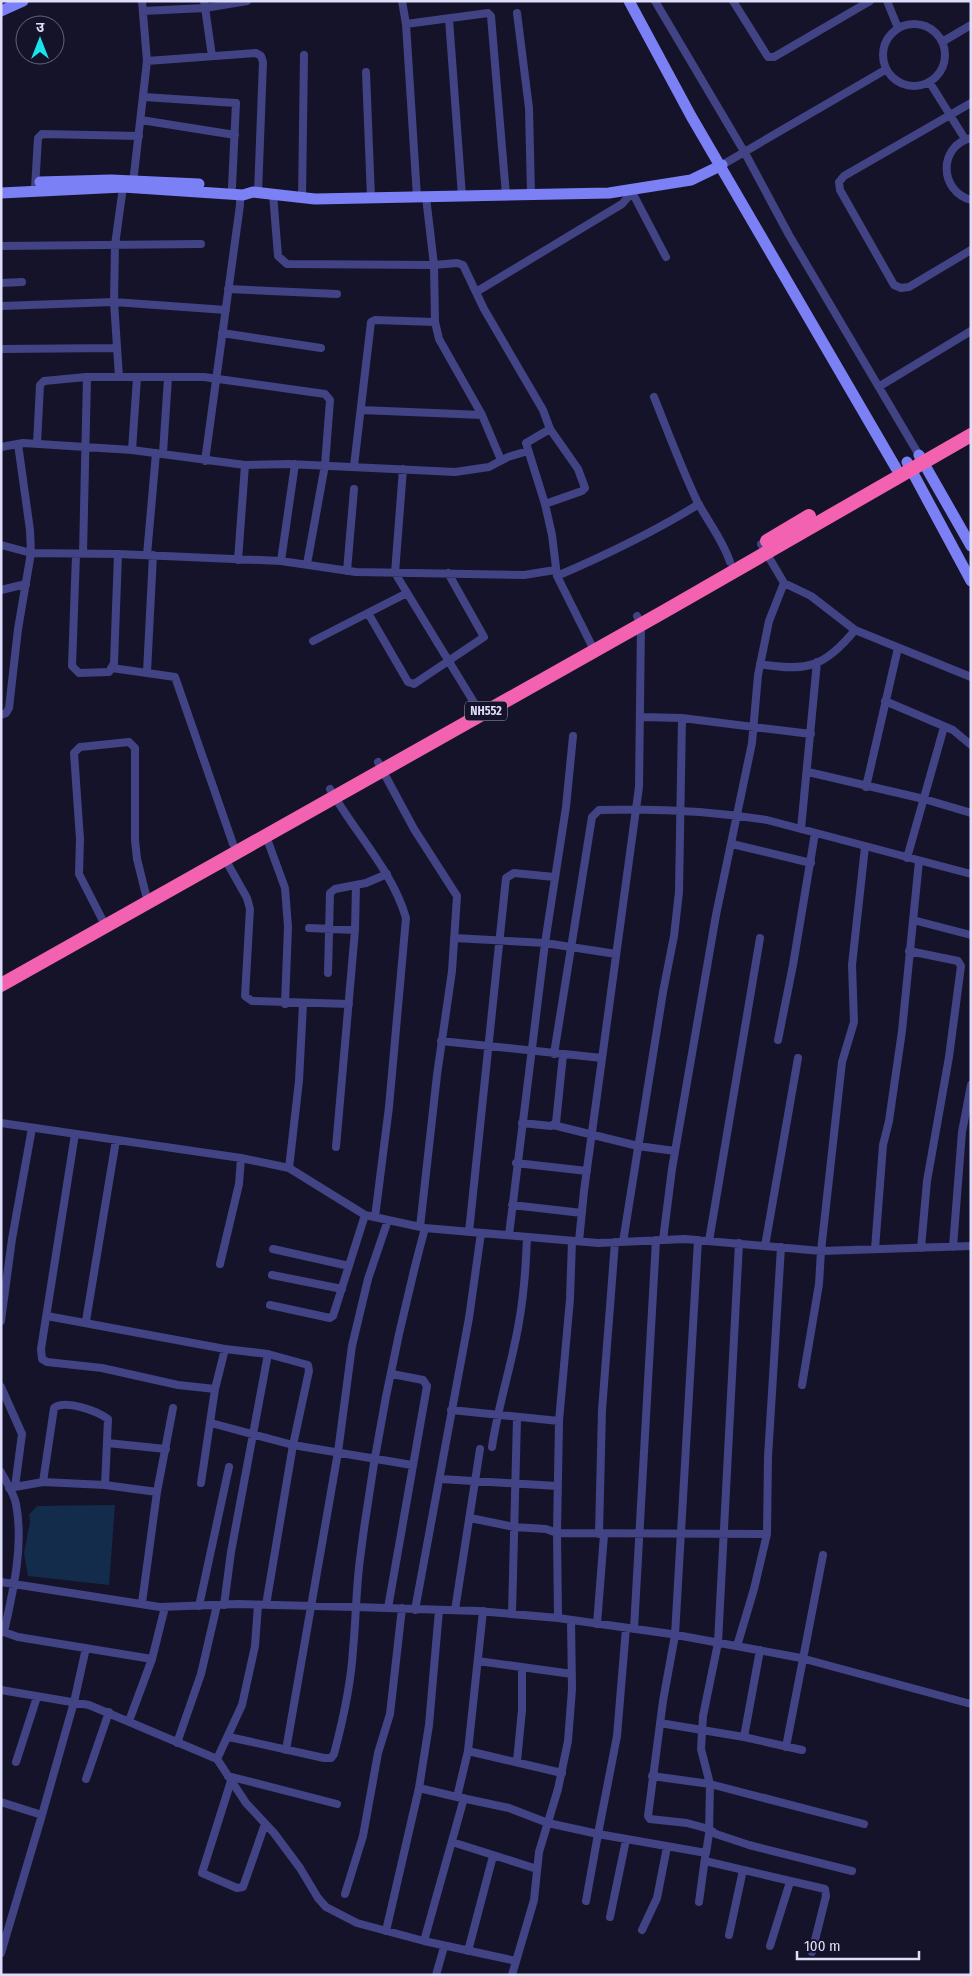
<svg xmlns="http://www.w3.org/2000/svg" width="972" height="1976" viewBox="0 0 972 1976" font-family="'Fira Sans Condensed','Noto Sans Devanagari',sans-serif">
<rect width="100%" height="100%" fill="#151329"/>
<!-- water -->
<path fill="#132c4c" d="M115,1505L109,1585L28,1576L24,1553L30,1522L29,1515L37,1506Z"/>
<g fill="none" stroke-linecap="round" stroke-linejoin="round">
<!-- street -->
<path stroke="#424384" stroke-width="8" d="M204,1L212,56
M402,1L406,24L417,197
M655,1L745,153L789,235L919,455
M733,1L768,57H774L870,1
M887,1L898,28
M143,11L205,8L247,1
M517,13L529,108L531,194
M449,19L462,196
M883 55a31 31 0 1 1 62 0a31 31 0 1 1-62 0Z
M406,24L488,13L491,16L506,195
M942,42L971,25
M147,61L256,53L261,56L263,62L258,193
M366,72L371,198
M930,83L965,139
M144,97L236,103L232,187
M971,103L844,176L839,182L840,190L894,285L901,288L909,287L971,250
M141,120L235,135
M971,138C938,146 939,191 971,200
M722,165L885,70
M133,183L147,61L142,1
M35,188L38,138L42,134L139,136
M632,192L666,257
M273,194L278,256L287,264L434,265L435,322L439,339L482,415L501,460
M426,197L434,265L457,263L463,265L484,309L543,410L550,429
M302,198L304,55
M1,246L201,244
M1,283L22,282
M228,289L337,294
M476,292L622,204L635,189
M1,306L114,302L226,310
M222,333L321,348
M1,349L117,348
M119,377L114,302L115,245L123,187
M880,386L971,331
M654,397C668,432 681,467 697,501C708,522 723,540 730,562
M361,410L482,415
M550,429L578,469L585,488L582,491L545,504L526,443Z
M37,444L40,385L44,381L86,377H204L325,394L330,400L325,465L307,564
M1,447L23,443L132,450L245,465L289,464L455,472L489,467L508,457L528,451
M132,450L137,378
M163,453L168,378
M205,461L240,205V194
M354,466L371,322L375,320L435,322
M403,469L395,573L481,714
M545,504L552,535L557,576L594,650
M1,545L31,553L118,554L281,561L356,572L524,575L555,570
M83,554L87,377
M76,555L72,666L79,673L109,672L114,663L118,554
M147,555L156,453
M238,560L245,465
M281,561L295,464
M347,571L354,489
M557,576C606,555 654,532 699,504
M1,590L26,584
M368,613L408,682L414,684L484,637L448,573
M855,630L971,677
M313,641L407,593
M760,664C807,672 825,667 855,630L811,596L784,583
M112,668L175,677L233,844
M147,672L153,555
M885,701L953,730L971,745
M1,715L6,713L9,708L18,629L31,553L30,530L18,444
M641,717L682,718L811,734
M378,762L414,829L457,896L452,971L437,1075L420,1227
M808,772L924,799L971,813
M866,787L898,648
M330,789C355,833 392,870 406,918L389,1107L375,1217
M801,829L817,662
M266,836L285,888L288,927L285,1004
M732,844L811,863
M907,858L944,727
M225,859L247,898L250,909L245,996L252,1001L349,1004
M102,919L79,874L80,839L74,753L80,747L129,742L135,748V840L137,859L146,895
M913,920L971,935
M309,928L355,930L356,885
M454,938L545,943L616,954
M909,951L958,961L961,966L949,1057L927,1181L921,1248
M328,973L330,893L335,889L366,883L387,874
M778,1040L793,965L815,833
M441,1041L602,1058
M554,1054L592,817L599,810C654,808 712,811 767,820L971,874
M1,1123L241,1158L289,1168L365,1215L425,1228L598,1243L685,1239L821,1251L971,1246
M522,1123L551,1126L556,1123L563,1055
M553,1125L638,1146L675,1151
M75,1134L41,1349L42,1359L47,1362L102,1368L178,1385L215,1389
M336,1147L355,930
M516,1163L587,1171
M289,1168L299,1081L303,1004
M512,1205L582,1213
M469,1232L506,878L514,873L554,877
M509,1235L545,943L566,807L573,736
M663,1240L672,1169L716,915L752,743L758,675L769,621L784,583L761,544
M698,1240L675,1635L663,1701L648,1816L650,1819L687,1823L709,1829L716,1834L749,1845L852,1871
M579,1241L584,1191L639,787L641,624L637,616
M709,1241L760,938
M623,1242L663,992L674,936L679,892L682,718
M765,1246L798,1058
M953,1247L962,1132L971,1085
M273,1249L349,1266
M875,1249L883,1145L889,1121L902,1031L919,861
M220,1264L239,1184L241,1158
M272,1275L342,1289
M270,1305L330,1318L333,1316L365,1215
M47,1316L225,1349L268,1354L308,1365L309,1371L293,1445L266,1605
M1,1321L12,1239L32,1128
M86,1321L116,1140
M802,1385L819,1284L821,1251L842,1062L854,1022L852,965L865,847
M1,1387L22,1434L15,1487
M451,1410L559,1421
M211,1423L293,1445L412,1465
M107,1443L166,1449
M492,1447C498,1405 512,1364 519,1322C524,1294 526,1266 527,1237
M1,1472C6,1482 14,1493 16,1504C24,1546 13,1591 4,1632
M440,1479L557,1486
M43,1482L54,1408C65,1399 97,1411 108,1419L105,1485
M201,1483L215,1389L225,1349
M9,1488L43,1482L105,1485L157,1492
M470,1518L514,1527L546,1529L557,1533L559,1421L570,1299L572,1241
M599,1534L602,1410L615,1242
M1,1582L160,1607L238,1604L355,1607L478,1611L558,1618L671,1634L801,1658L971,1704
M142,1603L157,1492L173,1408
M224,1605L231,1552L268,1354
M199,1606L229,1467
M388,1608L427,1386L423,1380L392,1374
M415,1610L469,1318L481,1233
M439,1610L429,1725L419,1788L457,1797
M455,1610L480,1449
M483,1611L468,1751L562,1773
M512,1614L517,1418
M558,1618L557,1533L767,1534
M597,1624L604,1535
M626,1628L617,1736L598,1834L706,1853L709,1834L710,1784L701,1749L703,1716L718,1643L739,1243
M634,1629L656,1240
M1,1631L18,1637L152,1659L165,1607
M737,1646L754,1589L767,1534L768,1457L781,1247
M760,1650L744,1737L802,1750
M478,1661L572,1674
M1,1690L89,1705L217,1759L246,1803L274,1833L300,1868L318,1898L326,1907L357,1923L424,1941
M129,1721L152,1659
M660,1723L744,1737
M229,1737L324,1758H331L334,1754C343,1720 351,1685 353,1650C356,1619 356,1589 360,1559C374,1448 396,1336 425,1228
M177,1743L201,1674L217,1605
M786,1747L823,1555
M286,1750L338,1452L352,1346L368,1279L388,1220
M468,1751L457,1797L509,1808L548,1823L598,1834L586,1901
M217,1759L242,1705L255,1646L258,1605
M517,1761L522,1710V1669
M16,1762L37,1697
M228,1776L337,1804
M652,1776L710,1784L864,1824
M86,1779L109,1712
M231,1781L202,1873L237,1888L243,1887L265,1824
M464,1798L424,1941L516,1961
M1,1802L42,1815L1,1953
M42,1815L74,1702L86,1648
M452,1842L537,1869
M705,1861L825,1889L826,1896L812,1952
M345,1894L363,1836L378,1753L390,1714L402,1608
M699,1902L705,1858
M610,1917L626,1840
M642,1930L657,1898L667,1847
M386,1931L419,1788
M729,1935L743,1870
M770,1946L790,1882
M468,1951L493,1856
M436,1975L444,1947
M512,1975L534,1900L539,1852L558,1789L568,1741L572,1689L571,1620"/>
<!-- secondary -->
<path stroke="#7c80f5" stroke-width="11" d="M629,1L691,116L896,468
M1,11L23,1
M40,182L111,180L199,184
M1,193L123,187L243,195L253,192L315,199L609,193L691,180L722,165
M919,455L971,546
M907,462L971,581"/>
<!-- highway -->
<path stroke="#f362b0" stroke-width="14" d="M767,541L809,516
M1,985L665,611L971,435"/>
</g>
<g text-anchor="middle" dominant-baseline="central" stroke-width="4" stroke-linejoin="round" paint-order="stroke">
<!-- shield labels -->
<rect fill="#151329" stroke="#a2a0bd" stroke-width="1" x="465" y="701.5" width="42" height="19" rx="4"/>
<g font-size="12" font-weight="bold" fill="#dfddfc">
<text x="486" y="711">NH552</text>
</g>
</g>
<!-- border -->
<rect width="972" height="1976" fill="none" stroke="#dfddfc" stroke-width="5"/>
<!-- north arrow -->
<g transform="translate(40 40)"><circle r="24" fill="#151329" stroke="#66647d"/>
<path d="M0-4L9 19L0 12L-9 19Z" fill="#19e4ed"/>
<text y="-8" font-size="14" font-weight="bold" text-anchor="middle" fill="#dfddfc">उ</text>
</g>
<!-- scale -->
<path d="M797 1951v8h122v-8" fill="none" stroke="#dfddfc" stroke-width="2.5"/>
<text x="804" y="1951" font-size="15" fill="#dfddfc" stroke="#151329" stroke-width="4" paint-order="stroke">100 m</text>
</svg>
